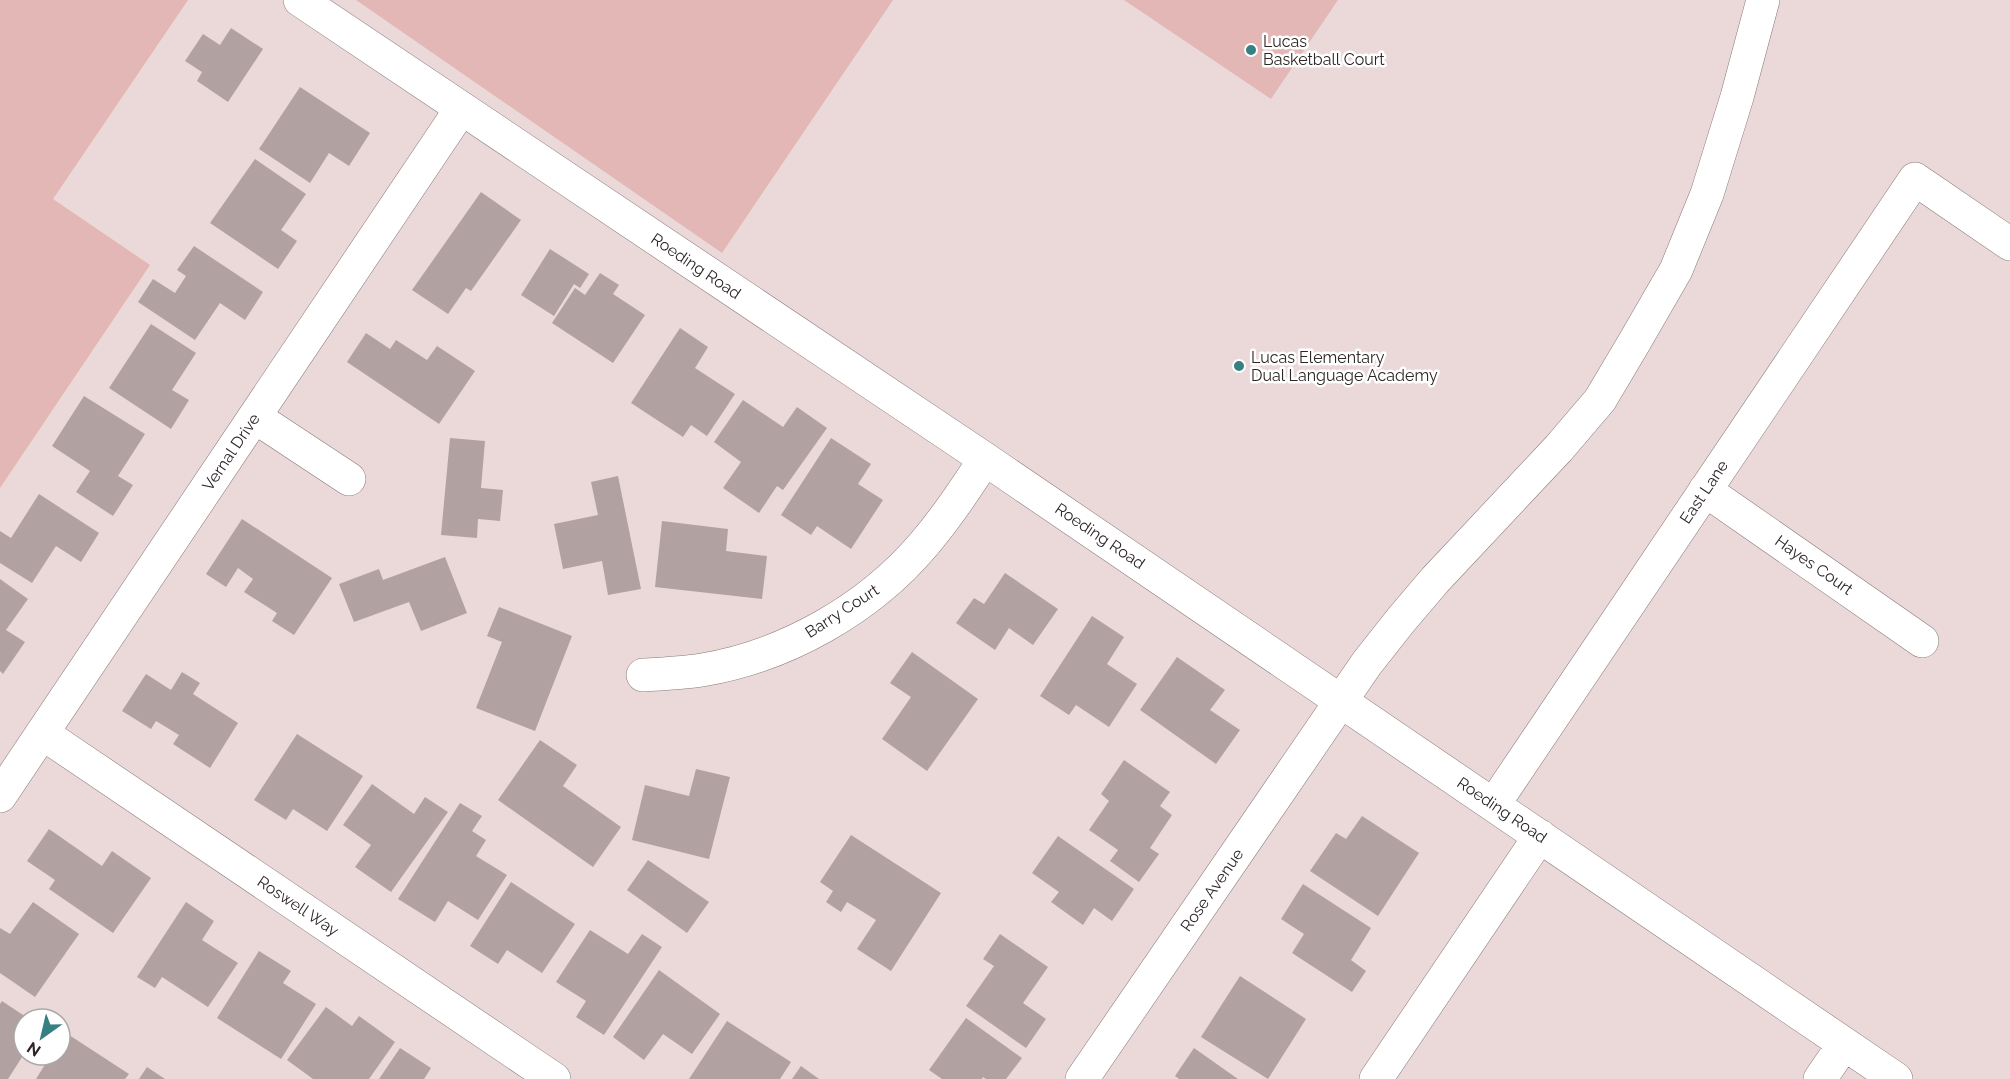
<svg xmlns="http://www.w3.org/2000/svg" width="2010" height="1079" viewBox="0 0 2010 1079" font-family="Raleway,sans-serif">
<rect width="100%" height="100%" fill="#ebd9d9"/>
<!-- green -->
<path fill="#e3b7b6" d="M0,0H188L53,199L150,265L0,488Z
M356,0H893L722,253Z
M1124,0H1338L1271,99Z"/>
<!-- building -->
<path fill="#b1a1a0" d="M231,28L263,49L228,102L197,81L202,72L185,61L203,34L220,45Z
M300,87L370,133L349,166L329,153L310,183L259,149Z
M255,159L306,194L281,230L297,241L278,269L210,223Z
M481,192L521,220L471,291L466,288L448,314L412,290Z
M194,246L263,292L245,320L220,303L195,340L138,302L153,279L175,293L186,276L177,270Z
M550,249L589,274L580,288L574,284L554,316L521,295Z
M600,273L619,285L613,294L645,315L613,363L552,323L575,288L585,295Z
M151,324L196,353L172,390L189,400L171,429L109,388Z
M680,328L708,347L695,368L735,394L707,436L691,425L683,437L631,403Z
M366,333L390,349L396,340L427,360L437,346L475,371L439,424L347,362Z
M84,396L145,434L118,476L133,485L113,516L76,492L90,471L52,446Z
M743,400L783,427L797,407L827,428L783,490L777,486L759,513L723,488L741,462L714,442Z
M450,438L485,441L481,488L503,490L500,521L478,519L477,538L441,535Z
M831,438L871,464L858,484L883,500L851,549L817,526L811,535L781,515Z
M618,476L641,589L608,595L602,561L563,569L554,524L598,515L591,482Z
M39,494L99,533L81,562L56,546L32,583L0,563V531L11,538Z
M242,519L332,578L294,635L272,621L277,613L244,592L253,579L238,568L226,587L206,574Z
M662,521L728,529L726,551L767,556L762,599L655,587Z
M445,557L467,613L421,631L409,602L354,622L339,584L379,569L383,580Z
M1005,573L1058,609L1033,645L1009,628L995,650L956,623L974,598L984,604Z
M0,579L28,599L6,630L25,642L3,674L0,671Z
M499,607L572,636L535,731L476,708L502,642L487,636Z
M1092,616L1124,637L1107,664L1137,684L1109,727L1076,705L1069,715L1040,696Z
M912,652L978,699L927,771L882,739L911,697L890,683Z
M1177,657L1225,690L1210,710L1240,730L1216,764L1140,710Z
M182,672L200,683L193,694L238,723L210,768L173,744L179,735L156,721L151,729L122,711L146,674L171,690Z
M297,734L363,776L327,831L293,809L286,820L254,800Z
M540,740L577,765L563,786L621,827L593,867L498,800Z
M1124,760L1170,792L1160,806L1172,815L1150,848L1159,854L1139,882L1110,861L1118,850L1089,830L1109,801L1101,794Z
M696,769L730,777L709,859L632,840L645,785L689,796Z
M372,784L414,814L425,797L448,812L391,892L355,867L371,845L343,825Z
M460,803L482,816L472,831L486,840L476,856L507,875L478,920L448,901L435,922L398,899Z
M1362,816L1419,853L1378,916L1310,871L1336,833L1346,839Z
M49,829L102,866L112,851L151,878L113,933L49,889L55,880L27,861Z
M851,835L941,893L891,971L857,949L876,920L847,902L841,912L826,902L833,891L820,882Z
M1058,836L1134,889L1112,921L1094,908L1083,925L1051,902L1059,892L1032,873Z
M648,860L709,902L687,933L627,890Z
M511,882L575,924L542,973L507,950L498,964L470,946Z
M1303,884L1371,928L1351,960L1366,971L1352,992L1292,953L1304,934L1281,919Z
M33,902L79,934L35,997L0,973V928L10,934Z
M186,902L214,921L202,940L238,963L208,1007L162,977L155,988L137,977Z
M590,930L628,954L642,934L662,947L604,1035L576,1017L586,1001L556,982Z
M1000,934L1048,967L1023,1003L1046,1019L1026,1048L966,1006L994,966L983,959Z
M259,951L291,971L283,983L316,1004L281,1059L217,1018Z
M659,970L720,1014L692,1054L663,1034L644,1060L613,1037Z
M1240,976L1306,1019L1268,1079L1201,1037Z
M2,1001L29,1019H24V1054L8,1079H0V1004Z
M326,1007L352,1026L359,1016L395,1042L369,1079H313L287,1060Z
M966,1018L1022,1058L1006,1079H986L983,1077L982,1079H942L929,1070Z
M727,1021L791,1062L780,1079H689Z
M66,1033L129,1074L125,1079H36L51,1055H60V1042Z
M400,1048L431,1068L424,1079H379Z
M1194,1048L1238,1079H1179L1175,1076Z
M801,1066L819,1079H792Z
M147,1067L165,1079H139Z"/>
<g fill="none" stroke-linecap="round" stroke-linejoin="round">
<defs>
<path id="minor" d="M300,0L985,459L1896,1079
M255,417L349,479
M1705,490L1922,641
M643,675C662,674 683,673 702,670C786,656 869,609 924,544C947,517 966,488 985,459
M42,733L554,1079
M0,796L461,109
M1494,804L1915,179L2010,244
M1082,1079L1367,663L1401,620L1435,580L1559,448L1600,400L1635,341L1676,270L1707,194L1737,97L1763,0
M1376,1079L1540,836
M1820,1079L1844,1044"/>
</defs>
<!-- minor casing -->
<use href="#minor" stroke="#887978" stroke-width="34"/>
<!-- minor -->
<use href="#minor" stroke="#fff" stroke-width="33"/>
</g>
<!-- markers -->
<g fill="#367f82" stroke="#fff" stroke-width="2">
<circle cx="1251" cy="50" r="6"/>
<circle cx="1239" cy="366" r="6"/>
</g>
<g text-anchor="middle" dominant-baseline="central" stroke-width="5" stroke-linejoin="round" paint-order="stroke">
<!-- poi labels -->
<g font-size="16" fill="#2c2625" stroke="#fff" text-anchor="start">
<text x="1263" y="41">Lucas<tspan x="1263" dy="18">Basketball Court</tspan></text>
<text x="1251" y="357">Lucas Elementary<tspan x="1251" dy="18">Dual Language Academy</tspan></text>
</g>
<!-- street labels -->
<g font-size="16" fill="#2c2625" stroke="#fff">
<text transform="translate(696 266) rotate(34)">Roeding Road</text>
<text transform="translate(231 452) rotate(-56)">Vernal Drive</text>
<text transform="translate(1704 492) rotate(-56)">East Lane</text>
<text transform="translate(1100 536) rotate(34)">Roeding Road</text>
<text transform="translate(1814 565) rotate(35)">Hayes Court</text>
<text transform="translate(842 611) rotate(-33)">Barry Court</text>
<text transform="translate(1502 810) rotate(34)">Roeding Road</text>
<text transform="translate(1212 890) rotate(-55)">Rose Avenue</text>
<text transform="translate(298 906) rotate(34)">Roswell Way</text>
</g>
</g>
<!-- north arrow -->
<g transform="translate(42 1037) rotate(214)"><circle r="28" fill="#ffffff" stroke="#aba8a8" stroke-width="1.5"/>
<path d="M0-4.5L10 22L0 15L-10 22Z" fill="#367f82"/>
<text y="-9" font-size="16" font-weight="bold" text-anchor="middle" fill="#2c2625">N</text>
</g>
</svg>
